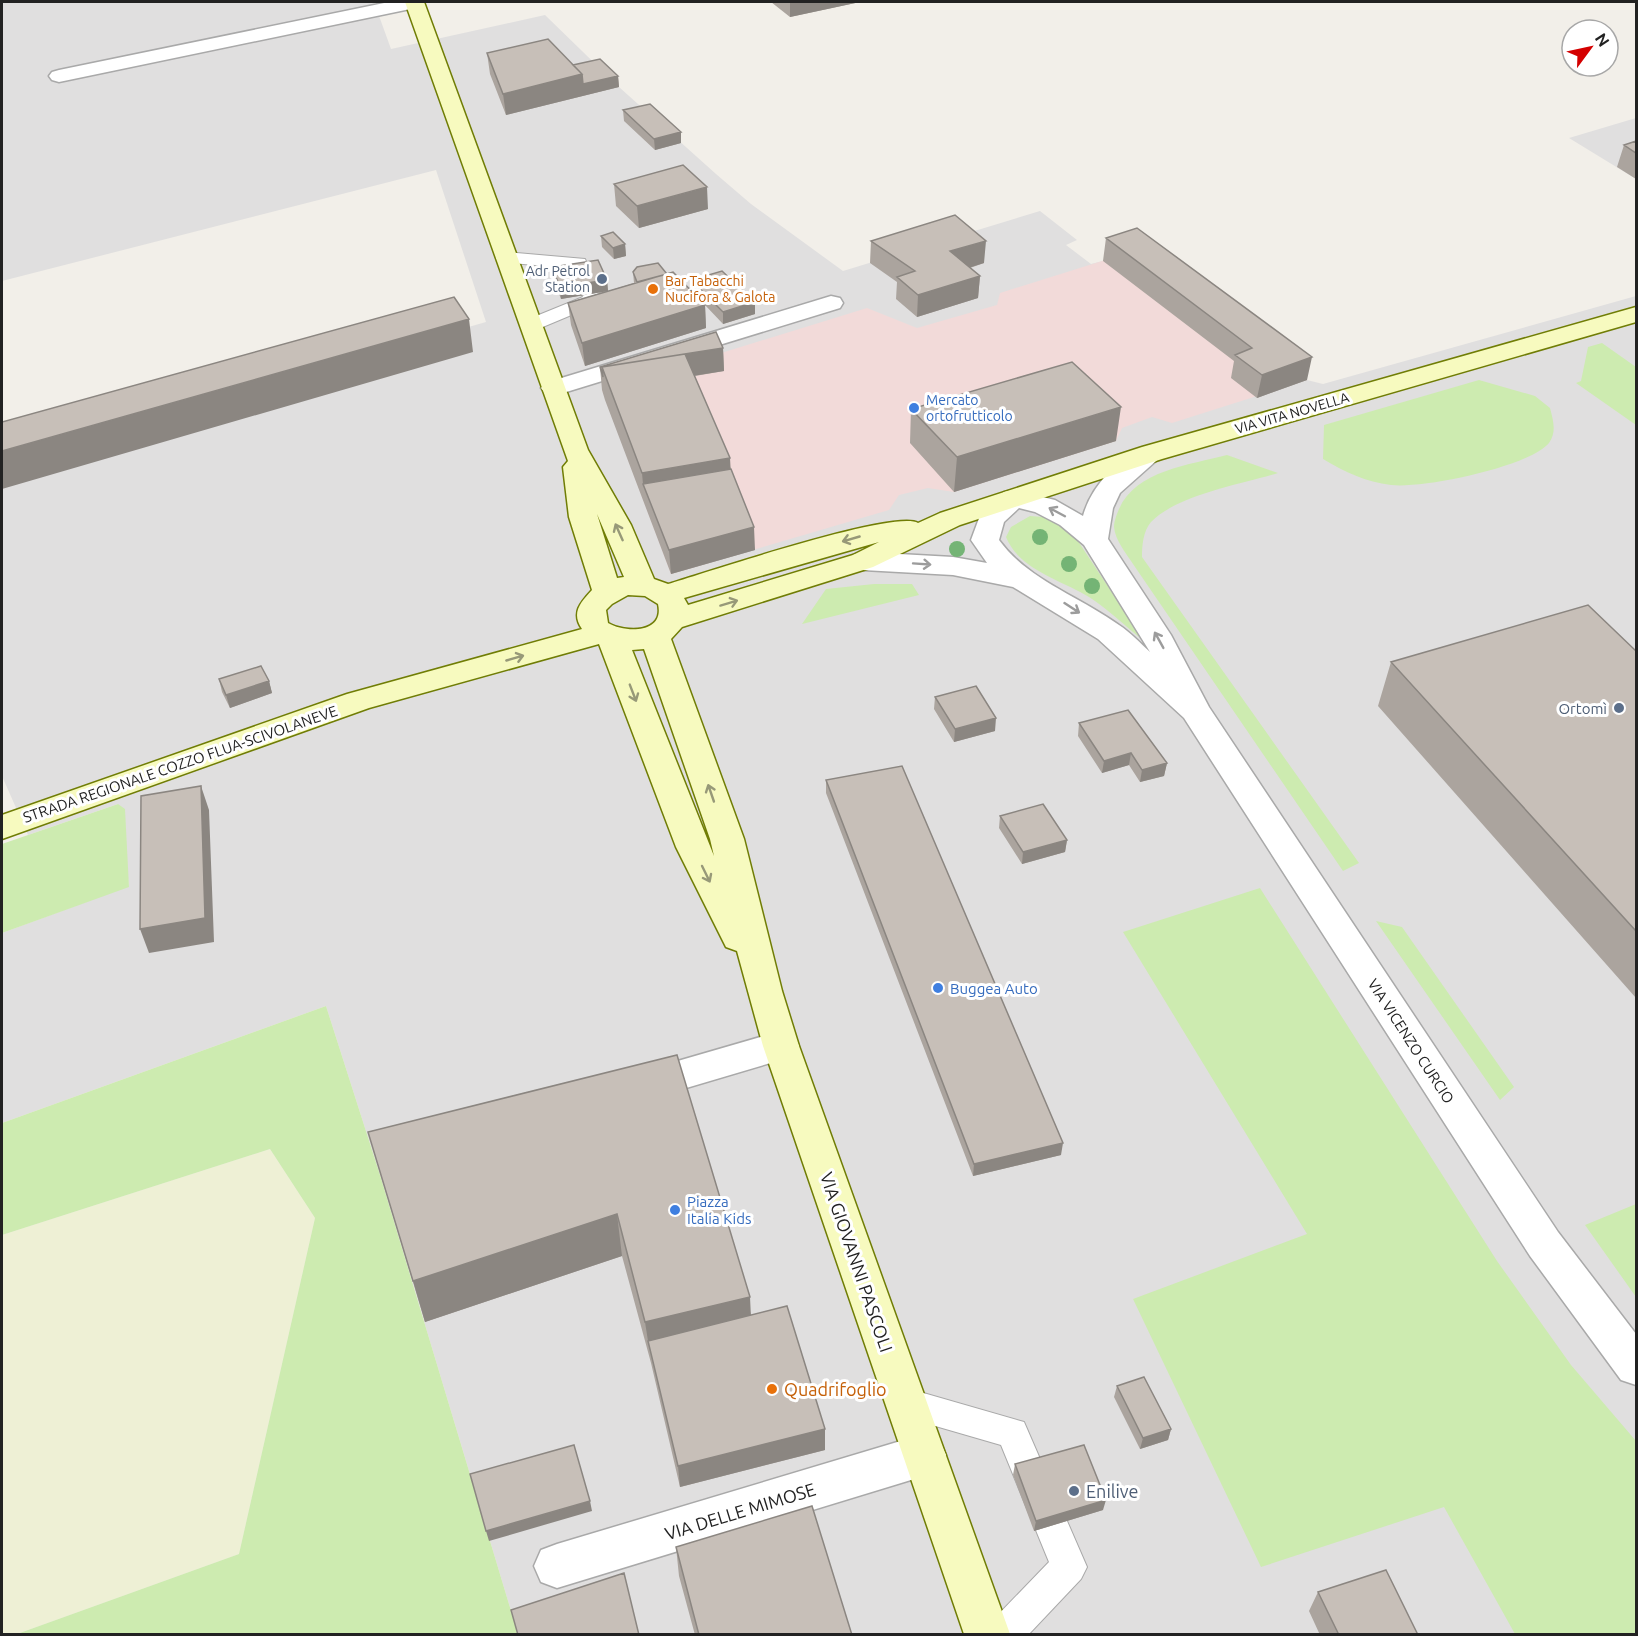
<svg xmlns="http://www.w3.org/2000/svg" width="1638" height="1636" viewBox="0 0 1638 1636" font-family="Ubuntu,sans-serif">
<rect width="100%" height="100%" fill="#f2efe9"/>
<!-- residential -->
<path fill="#e0dfdf" d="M2,2H374L391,49L545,15L619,87L716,174L751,204L843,271L1040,211L1077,240L1066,245L1091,264L1103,261L1307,380L1323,384L1636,296V1634H518L380,1175L326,1006L2,1123V933L129,886L118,804L28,835L2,776V460L486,322L436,170L2,281Z
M1636,118V179L1569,138Z"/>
<!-- commercial -->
<path fill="#f2dad9" d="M1134,251L1307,380L1172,423L1152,417L1122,428L1116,441L954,492L928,488L899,495L889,510L671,574L602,390L867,308L917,328L997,305L1000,293Z"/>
<!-- farmland -->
<path fill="#eef0d5" d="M270,1149L315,1218L239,1554L17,1634H2V1235Z"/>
<!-- grass -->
<path fill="#cdebb0" d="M1602,343L1636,367V425L1576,383L1581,381L1588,347Z
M1479,380L1535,396L1550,408C1553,420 1557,432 1549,443C1529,467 1422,489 1391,485C1366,482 1345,472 1323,459L1324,425Z
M1227,455L1278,473C1242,484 1177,495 1151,522C1143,531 1142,546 1142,557L1359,863L1343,871L1133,564C1126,553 1115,540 1114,527C1114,521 1117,514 1119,509C1136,470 1190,465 1227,455Z
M1030,516L1043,517L1072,532L1144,641C1126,627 1108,609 1089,597C1062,580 1019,570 1006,537L1011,527Z
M874,584H912L919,595L802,624L826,589Z
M118,804L125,809L129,887L2,933V844Z
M1260,888L1497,1261L1571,1365L1636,1441V1634H1515L1444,1507L1261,1567L1133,1299L1307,1234L1123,932Z
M1376,921L1402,927L1514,1087L1500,1100Z
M326,1006L380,1175L518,1634H17L239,1554L315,1218L270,1149L2,1235V1123Z
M1636,1204V1297L1585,1225Z"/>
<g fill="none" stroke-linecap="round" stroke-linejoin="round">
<defs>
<path id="lane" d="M505,252L585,259L602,299L600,303L538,329H524L521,325L524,321L583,297L571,268L499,262L496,258Z
M906,1388L1024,1422L1087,1567L1081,1579L1029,1634H987L992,1621L1049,1562L1001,1445L894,1414L890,1403L894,1392Z"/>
<path id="street" d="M389,2H425L415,8L59,82L52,80L49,76L52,72L59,70Z
M831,296L840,298L843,303L840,308L563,393L554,396L545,393L541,388L545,383Z
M1152,445L1162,447L1165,453L1120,493L1113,508L1108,539L1171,635L1209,707L1558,1232L1636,1334V1385L1621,1380L1530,1256L1184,718L1098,639L1013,587L953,575L863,570L853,567L849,561L853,555L863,552L953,557L987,563L971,540L981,513L1004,492L1014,490L1055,500L1083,516C1091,486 1122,452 1152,445ZM1019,508L1035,512L1060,525L1084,545L1150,652C1140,643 1130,632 1119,625C1079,596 1028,580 999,540L1004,522Z
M781,1031L794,1036L799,1046L794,1056L639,1102L626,1098L620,1087L626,1076Z
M924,1434L939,1440L946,1455L939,1470L924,1476L557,1588L541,1582L534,1566L541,1550L557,1544Z"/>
<path id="secondary" d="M405,2H424L588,450L631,525L654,579L668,584C705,573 895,509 918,523L940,513L1142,447L1636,307V322L1162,459L960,525L873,567L682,627L671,639L744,839L782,991L799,1046L1010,1634H964L763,1046L737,951L726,947L676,847L599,644L369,708L2,839V815L347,694L582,629C571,613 580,603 592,590L569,517L563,467L568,461ZM597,514L624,577L617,578ZM879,542L853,555L688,605L684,598ZM628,595L645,596L658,604C665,634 625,633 608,623L606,610L612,604ZM644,649L710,839L714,856L632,650Z"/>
</defs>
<!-- lane casing -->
<use href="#lane" stroke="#a9a9a9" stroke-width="2"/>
<!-- street casing -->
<use href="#street" stroke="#a9a9a9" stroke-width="3"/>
<!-- secondary casing -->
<use href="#secondary" stroke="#707d05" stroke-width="3"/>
<!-- lane -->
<use href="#lane" fill="#fff" fill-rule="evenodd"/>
<!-- street -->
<use href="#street" fill="#fff" fill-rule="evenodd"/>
<!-- secondary -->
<use href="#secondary" fill="#f7fabf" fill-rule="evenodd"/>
</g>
<!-- trees -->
<g fill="#74b475">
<circle cx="1040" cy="537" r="8"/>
<circle cx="957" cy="549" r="8"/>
<circle cx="1069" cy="564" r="8"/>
<circle cx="1092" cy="586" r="8"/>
</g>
<!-- wall -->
<path fill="#aba49e" d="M771,2H860L790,17Z
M487,53L618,76L619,87L506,115L490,74Z
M623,110L681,132V143L655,150L624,121Z
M1636,141V179L1617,167L1624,145Z
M614,184L708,209L639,228L616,206Z
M601,236L625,244L626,256L614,259L602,247Z
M1106,238L1307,380L1257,398L1231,378L1234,361L1103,261Z
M871,241L984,263L970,268L980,276L978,298L917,317L896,299L897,282L870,263Z
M552,267L607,280L608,291L634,283L633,272L667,274L691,291V280L755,302V314L723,324L705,305L706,328L585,366L571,325L568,303L603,292L561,299L553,278Z
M723,348L724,371L695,376L731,469L755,550L671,574L605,400L602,390L600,367Z
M911,409L1116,441L954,492L910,443Z
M1636,651V998L1378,706L1391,662Z
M219,679L269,681L272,693L230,708L222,692Z
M935,697L995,731L954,742L934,709Z
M1079,723L1167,763L1164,776L1140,782L1129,765L1102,773L1078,736Z
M826,780L1061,1155L973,1176L826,793Z
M1000,816L1067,840L1065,852L1022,864L999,828Z
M677,1055L751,1315L825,1429V1450L680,1487L651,1363L622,1256L425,1322L368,1132Z
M1117,1386L1171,1429L1168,1440L1140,1449L1114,1397Z
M1015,1464L1103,1510L1034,1531L1013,1475Z
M676,1547L852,1635H695L679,1576Z
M1318,1592L1418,1635H1320L1309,1611Z"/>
<!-- shaded-wall -->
<path fill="#8b8681" d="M790,2H860L790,17Z
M582,74L618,76L619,87L506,115L503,94Z
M681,132V143L655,150L654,139Z
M707,187L708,209L639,228L637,206Z
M986,241L984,263L949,274L950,251Z
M625,244L626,256L614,259L613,248Z
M980,276L978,298L917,317L918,295Z
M607,280L608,291L561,299L560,287Z
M755,302V314L723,324V312Z
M705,305L706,328L585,366L582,343Z
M469,319L473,352L2,489V451Z
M723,348L724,371L686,377L681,354Z
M1312,357L1307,380L1257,398L1262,375Z
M1121,407L1116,441L954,492L957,457Z
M730,458L732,492L643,484L642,473Z
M754,527L755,550L671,574L669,550Z
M269,681L272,693L230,708L226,695Z
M996,718L995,731L954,742L955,729Z
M1131,753L1129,765L1102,773L1104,761Z
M1167,763L1164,776L1140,782L1142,770Z
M201,786L209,810L214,942L149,953L140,929Z
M1067,840L1065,852L1022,864L1023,852Z
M1063,1143L1061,1155L973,1176L974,1164Z
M617,1214L622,1256L425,1322L413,1281Z
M750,1297L752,1338L648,1341L645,1322Z
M825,1429V1450L680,1487L678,1466Z
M1171,1429L1168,1440L1140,1449L1143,1438Z
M1106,1500L1103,1510L1034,1531L1036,1521Z
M590,1501L592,1511L489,1541L486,1531Z"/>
<!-- building -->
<path fill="#c7bfb8" stroke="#8b8681" stroke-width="1.5" d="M548,39L582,74L503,94L487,53Z
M600,59L618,76L583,84L582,74L573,65Z
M650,104L681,132L654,139L623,110Z
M1636,141V153L1624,145Z
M683,165L707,187L637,206L614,184Z
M955,215L986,241L950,251L980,276L918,295L897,277L915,271L871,241Z
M1137,228L1312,357L1262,375L1235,355L1252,348L1106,238Z
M613,232L625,244L613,248L601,236Z
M598,260L607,280L560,287L552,267Z
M658,263L667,274L637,282L633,272L637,267Z
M722,271L755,302L723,312L691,280Z
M673,272L705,305L582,343L568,303Z
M454,297L469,319L2,451V422Z
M716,332L723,348L602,367L603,377L600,367Z
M685,354L730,458L642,473L602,367Z
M1072,362L1121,407L957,457L911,409Z
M731,469L754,527L669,550L643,484Z
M1588,605L1636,651V931L1391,662Z
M261,666L269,681L226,695L219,679Z
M976,686L996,718L955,729L935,697Z
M1128,710L1167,763L1142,770L1131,753L1104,761L1079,723Z
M902,766L1063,1143L974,1164L826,780Z
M201,786L205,918L140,929L141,796Z
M1043,804L1067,840L1023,852L1000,816Z
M677,1055L750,1297L645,1322L617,1214L413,1281L368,1132Z
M787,1306L825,1429L678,1466L648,1341Z
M1144,1377L1171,1429L1143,1438L1117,1386Z
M574,1445L590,1501L486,1531L470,1474Z
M1084,1445L1106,1500L1036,1521L1015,1464Z
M812,1506L852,1635H699L676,1547Z
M1386,1570L1418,1635H1339L1318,1592Z
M624,1573L639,1635H518L511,1610Z"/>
<!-- one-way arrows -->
<defs><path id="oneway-shaft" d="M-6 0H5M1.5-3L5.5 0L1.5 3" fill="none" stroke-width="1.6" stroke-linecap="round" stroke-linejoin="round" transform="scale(1.5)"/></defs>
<g stroke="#9c9c9c">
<use href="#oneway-shaft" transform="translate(1057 512) rotate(-152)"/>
<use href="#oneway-shaft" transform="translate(922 564) rotate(4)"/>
<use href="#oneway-shaft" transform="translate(1072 608) rotate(33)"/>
<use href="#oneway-shaft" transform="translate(1159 640) rotate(-119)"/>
</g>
<g stroke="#979978">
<use href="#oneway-shaft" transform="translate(619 532) rotate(-114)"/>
<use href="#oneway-shaft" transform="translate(851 539) rotate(164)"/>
<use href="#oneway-shaft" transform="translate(729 603) rotate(-17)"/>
<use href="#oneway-shaft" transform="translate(515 658) rotate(-16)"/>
<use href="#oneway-shaft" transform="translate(633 693) rotate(69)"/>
<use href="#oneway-shaft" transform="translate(711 793) rotate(-109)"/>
<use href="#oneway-shaft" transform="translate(706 874) rotate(64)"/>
</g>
<!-- markers -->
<g fill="#5c6f8a" stroke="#fff" stroke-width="2">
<circle cx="602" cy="279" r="6"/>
<circle cx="1619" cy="708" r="6"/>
<circle cx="1074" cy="1491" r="6"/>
</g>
<g fill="#e8710a" stroke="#fff" stroke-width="2">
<circle cx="653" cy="289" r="6"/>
<circle cx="772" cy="1389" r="6"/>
</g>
<g fill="#3f7fe0" stroke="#fff" stroke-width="2">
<circle cx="914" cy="408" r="6"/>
<circle cx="938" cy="988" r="6"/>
<circle cx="675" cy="1210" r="6"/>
</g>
<g text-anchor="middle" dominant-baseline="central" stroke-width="6" stroke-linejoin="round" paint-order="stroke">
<!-- far-service labels -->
<g font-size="14" fill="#4e5e75" stroke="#fff" text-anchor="end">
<text x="590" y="271">Adr Petrol<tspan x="590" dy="16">Station</tspan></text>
</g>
<!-- far-food labels -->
<g font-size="14" fill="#c56008" stroke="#fff" text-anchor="start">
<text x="665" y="281">Bar Tabacchi<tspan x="665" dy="16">Nucifora &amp; Galota</tspan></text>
</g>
<!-- far-shop labels -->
<g font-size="14" fill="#366cbe" stroke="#fff" text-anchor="start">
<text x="926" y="400">Mercato<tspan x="926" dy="16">ortofrutticolo</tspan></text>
</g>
<!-- far-street labels -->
<g font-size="14" fill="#222" stroke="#fff">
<text transform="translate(1292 413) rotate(-16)">VIA VITA NOVELLA</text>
</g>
<!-- service labels -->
<g font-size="15" fill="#4e5e75" stroke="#fff" text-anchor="end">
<text x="1607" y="708">Ortomì</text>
</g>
<!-- street labels -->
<g font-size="15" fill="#222" stroke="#fff">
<text transform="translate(180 764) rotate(-19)">STRADA REGIONALE COZZO FLUA-SCIVOLANEVE</text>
<text transform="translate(1411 1041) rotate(57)">VIA VICENZO CURCIO</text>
</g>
<!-- shop labels -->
<g font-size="15" fill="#366cbe" stroke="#fff" text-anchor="start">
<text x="950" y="988">Buggea Auto</text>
<text x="687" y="1201">Piazza<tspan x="687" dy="17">Italia Kids</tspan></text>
</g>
<!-- near-street labels -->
<g font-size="18" fill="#222" stroke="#fff">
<text transform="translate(857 1262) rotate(71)">VIA GIOVANNI PASCOLI</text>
<text transform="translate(740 1511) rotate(-17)">VIA DELLE MIMOSE</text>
</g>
<!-- near-food labels -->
<g font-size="18" fill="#c56008" stroke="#fff" text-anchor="start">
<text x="784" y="1389">Quadrifoglio</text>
</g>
<!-- near-service labels -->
<g font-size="18" fill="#4e5e75" stroke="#fff" text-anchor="start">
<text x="1086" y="1491">Enilive</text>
</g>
</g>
<!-- border -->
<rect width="1638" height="1636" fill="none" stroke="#222222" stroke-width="6"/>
<!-- north arrow -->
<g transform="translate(1590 48) rotate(57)"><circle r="28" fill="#ffffff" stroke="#a7a7a7" stroke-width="1.5"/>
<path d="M0-4.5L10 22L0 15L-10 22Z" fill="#d40000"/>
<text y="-9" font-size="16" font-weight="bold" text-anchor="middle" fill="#222222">N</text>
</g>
</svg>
